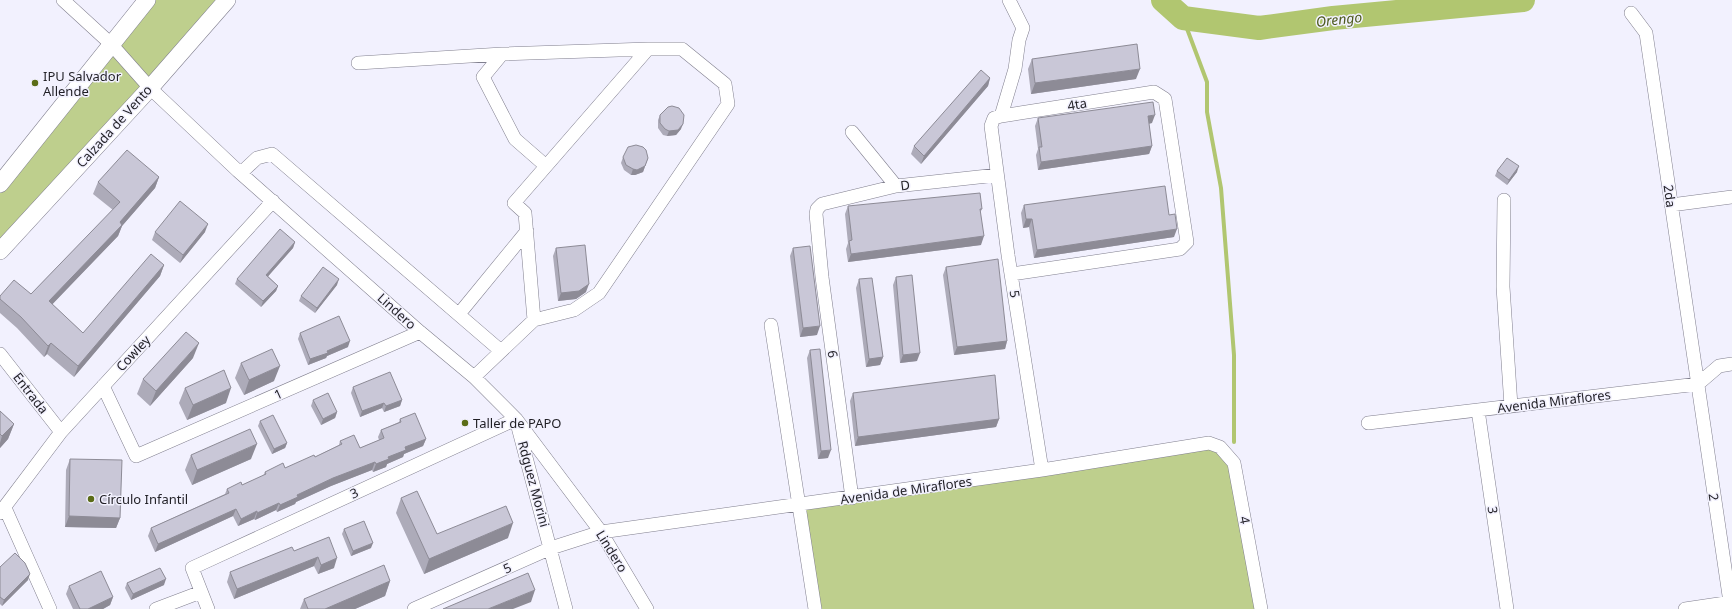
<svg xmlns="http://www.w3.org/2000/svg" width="1732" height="609" viewBox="0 0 1732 609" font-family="'Noto Sans',sans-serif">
<rect width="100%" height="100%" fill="#f2f1fe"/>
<!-- green -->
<path fill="#becf8d" d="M147,0H227L0,251V184Z
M1209,443L1234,463L1261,609H815L800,505Z"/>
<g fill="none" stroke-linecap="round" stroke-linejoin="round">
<!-- stream -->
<path stroke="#b1c670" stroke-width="4" d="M1183,18L1207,82V112L1221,188L1234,355V442"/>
<!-- river -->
<path stroke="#b1c670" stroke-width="24" d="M1163,0L1183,18L1259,28L1333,18L1523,0"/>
<defs>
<path id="minor" d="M63,0L111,44L150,88L238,171L420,332L474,377L516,419L601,532L647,609
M1631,13L1646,33L1731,609
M358,63L502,54
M1001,116L1015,69L1019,40L1023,28L1009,0
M852,132L896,186
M546,166L515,139L483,77L502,54L648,49
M241,173L257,158L272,154L501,351
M1504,200L1503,287L1511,406
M1671,205L1732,197
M1012,274L1180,249L1187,242L1165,99L1154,92L1001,116L994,118L991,126L1008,255L1042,470
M459,314L527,231
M771,325L815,609
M0,354L61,432
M474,377L534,320L525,213L514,203L648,49H682L725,84L728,104L599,293L574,310L534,320
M103,386L136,456L420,332
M1478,410L1507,609
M1368,423L1698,384L1719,366L1732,364
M518,427L566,609
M852,498L822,277L816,214L817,209L822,204L896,186L997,175
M5,508L50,609
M0,513L61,432L273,201
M156,609L201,592
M208,609L192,568L516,419
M414,609L551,548L601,532L1042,470L1209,443L1220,447L1234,463L1261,609
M1685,609L1732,602"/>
<path id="major" d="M0,184L147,0
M0,251L150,88L227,0"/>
</defs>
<!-- minor casing -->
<use href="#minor" stroke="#807f8e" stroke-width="14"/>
<!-- major casing -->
<use href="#major" stroke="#807f8e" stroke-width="18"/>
<!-- minor -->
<use href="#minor" stroke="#fff" stroke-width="13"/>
<!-- major -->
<use href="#major" stroke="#fff" stroke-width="17"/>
</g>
<!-- wall -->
<path fill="#adabb9" d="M1032,59L1136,79L1031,94L1028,69Z
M990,78L988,86L921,164L911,154L914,146Z
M660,115L681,129L676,135L667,136L663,135L658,128V120Z
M1038,118L1152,123L1149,124L1152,146L1149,154L1038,170L1036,155L1038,149L1035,126Z
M623,157L648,158L643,172L635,175H631L624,170L621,163Z
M1497,171L1517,172L1507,185L1495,176Z
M159,177L155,188L122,226L118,236L52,304L83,333L164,265L160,276L74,377L47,354L44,357L17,328L0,313V296L31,294L113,210L93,194L98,182Z
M1024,205L1169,215L1174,237L1034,258L1029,227L1023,228L1021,213Z
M848,206L982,209L980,213L981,245L848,262L846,249L848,243L845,214Z
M155,232H205L180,263L152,240Z
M295,242L293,248L268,276L278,286L276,291L261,307L235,284L237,279Z
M556,248L586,292L576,299L558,301L553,256Z
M793,248L817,335L800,337L790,256Z
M946,267L1007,341L1005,349L954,355L943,275Z
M896,277L917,361L900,363L893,285Z
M859,279L883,357L880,365L866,367L856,288Z
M337,285L315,313L299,301L301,296Z
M300,333L348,347L327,356L326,358L308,365L298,339Z
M810,350L828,458L818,459L807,358Z
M193,358L150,406L137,394L143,379Z
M241,363L274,381L244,395L235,378Z
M353,387L402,400L400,406L384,412L382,408L360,417L351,393Z
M185,388L226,403L187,420L179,403Z
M853,393L999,419L996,427L855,446L850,401Z
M313,400L337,412L335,418L321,425L311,406Z
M0,411L14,424L8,439L0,448Z
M400,419L426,439L423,446L404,454L403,457L387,464L386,467L373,472L372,470L331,486L296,502L295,504L277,512L276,510L255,520L254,519L238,526L233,516L155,552L148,536L151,528L225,494L227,489L242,485L263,476L265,472L285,468L315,457L339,445L340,441L360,448L379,440L378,437L381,430L399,422Z
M260,421L287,443L285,448L272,454L258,426Z
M191,455L251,459L192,485L185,470Z
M70,459L120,518L116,528L65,527L66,470Z
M401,498L437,534L508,538L424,574L396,513Z
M344,529L371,548L351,556L342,534Z
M329,537L334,568L318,574L314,566L234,599L227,582L230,572L294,551Z
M0,567L28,580L2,606L0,604Z
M390,581L385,596L355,609H300L304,599Z
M127,583L164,585L131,600L125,588Z
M69,586L113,597L110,605L103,609H73L66,594Z"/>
<!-- shaded-wall -->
<path fill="#8d8b96" d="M1140,69L1136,79L1031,94L1035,83Z
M990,78L988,86L921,164L924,156Z
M1155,115L1152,123L1145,124L1148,116Z
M683,124L681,129L676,135L667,136L669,131Z
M1152,146L1149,154L1038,170L1041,162Z
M648,158L643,172L635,175H631L633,169Z
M1519,166L1517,172L1507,185L1509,180Z
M159,177L155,188L122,226L118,236L45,312L49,301Z
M1026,219H1032L1029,227L1023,228Z
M208,224L205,232L180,263L183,255Z
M1177,229L1174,237L1034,258L1037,250Z
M984,236L981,245L848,262L851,254Z
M295,242L293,248L264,281L266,275Z
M164,265L160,276L74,377L78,366Z
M339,279L337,285L315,313L317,308Z
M589,284L586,292L576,299L558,301L561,293Z
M278,286L276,291L261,307L263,301Z
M820,326L817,335L800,337L803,328Z
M350,341L348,347L327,356L326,358L308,365L310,359L327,351Z
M1007,341L1005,349L954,355L957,347Z
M51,343L47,354L44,357L48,346Z
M199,343L193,358L150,406L156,391Z
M920,353L917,361L900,363L903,355Z
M883,357L880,365L866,367L869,359Z
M280,366L274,381L244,395L249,380Z
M231,388L226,403L187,420L193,405Z
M402,400L400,406L384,412L386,406Z
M384,403L382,408L360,417L362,411Z
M337,412L335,418L321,425L323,419Z
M999,419L996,427L855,446L858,437Z
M14,424L8,439L0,448V443L2,436Z
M426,439L423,446L404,454L403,457L387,464L386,467L373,472L376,464L405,447Z
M287,443L285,448L272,454L274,449Z
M257,444L251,459L192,485L197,470Z
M831,450L828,458L818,459L821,451Z
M375,462L372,470L331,486L296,502L295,504L277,512L280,505L297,495L333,478Z
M279,503L276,510L255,520L257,513Z
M236,509L233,516L155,552L158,544Z
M257,511L254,519L238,526L241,519Z
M69,516L120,518L116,528L65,527Z
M513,523L508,538L424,574L429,559Z
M373,543L371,548L351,556L353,551Z
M318,557L314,566L234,599L237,589Z
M337,558L334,568L318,574L321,565Z
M30,574L28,580L2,606L4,600Z
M166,579L164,585L131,600L133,594Z
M390,581L385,596L355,609H325Z
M535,590L531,602L513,609H488Z
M113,597L110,605L103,609H88Z"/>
<!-- building -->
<path fill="#c9c7d7" stroke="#8d8b96" d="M1137,44L1140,69L1035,83L1032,59Z
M981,70L990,78L924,156L914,146Z
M1153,102L1155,115L1148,116L1152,146L1041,162L1039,147H1042L1038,118Z
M672,106L679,108L684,115L683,124L678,130L669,131L665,129L660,123V115L668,107Z
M636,145L643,147L646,150L648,158L645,166L637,170L633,169L626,165L623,157L628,147Z
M127,150L159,177L120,222L122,225L49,301L83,333L151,254L164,265L78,366L51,343L48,346L21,317L0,299V296L14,280L31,294L120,202L98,182Z
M1507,158L1519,166L1509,180L1497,171Z
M1165,186L1169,215L1175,214L1177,229L1037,250L1032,219H1026L1024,205Z
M980,193L982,209H980L984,236L851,254L849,241L852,240L848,206Z
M180,201L208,224L183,255L155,232Z
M280,229L295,242L266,275L278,286L263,301L237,279Z
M585,245L589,284L579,291L561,293L556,248Z
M810,246L820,326L803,328L793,248Z
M998,259L1007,341L957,347L946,267Z
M323,267L339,279L317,308L301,296Z
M912,275L920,353L903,355L896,277Z
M872,278L883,357L869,359L859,279Z
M339,316L350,341L327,351L328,353L310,359L300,333Z
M186,332L199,343L156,391L143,379Z
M272,349L280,366L249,380L241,363Z
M820,349L831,450L821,451L810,350Z
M224,370L231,388L193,405L185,388Z
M390,372L402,400L386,406L384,403L362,411L353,387Z
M995,375L999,419L858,437L853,393Z
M328,393L337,412L323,419L313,400Z
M0,411L14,424L2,436L0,434Z
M415,413L426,439L405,447L406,450L388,457L389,459L376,464L375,462L333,478L297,495L298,497L280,505L279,503L257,513V511L241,519L236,509L158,544L151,528L229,493L227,489L241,482L242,485L266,474L265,472L283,463L285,468L314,455L315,457L342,444L340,441L354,435L360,448L384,438L381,430L401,422L400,419Z
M273,415L287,443L274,449L260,421Z
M250,429L257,444L197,470L191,455Z
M70,459L122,460L120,518L69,516Z
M417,491L437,534L506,506L513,523L429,559L401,498Z
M364,521L373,543L353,551L344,529Z
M329,537L337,558L321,565L318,557L237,589L230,572L292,547L294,551Z
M15,553L25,563L30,574L4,600L0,597V567Z
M384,565L390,581L325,609H308L304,599Z
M160,568L166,579L133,594L127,583Z
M101,571L113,597L88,609H80L69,586Z
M528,573L535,590L488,609H443Z"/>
<!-- markers -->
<g fill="#5b6c17" stroke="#f2f1fe" stroke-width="1.5">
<circle cx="35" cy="83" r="4"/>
<circle cx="465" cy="423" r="4"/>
<circle cx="91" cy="499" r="4"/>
</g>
<g text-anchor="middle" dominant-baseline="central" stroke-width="3" stroke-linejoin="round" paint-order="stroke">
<!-- poi labels -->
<g font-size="13" fill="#201f25" stroke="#f2f1fe" text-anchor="start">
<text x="43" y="76">IPU Salvador<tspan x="43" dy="15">Allende</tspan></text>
<text x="473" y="423">Taller de PAPO</text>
<text x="99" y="499">Círculo Infantil</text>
</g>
<!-- street labels -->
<g font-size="13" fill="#201f25" stroke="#f2f1fe">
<text transform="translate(1077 104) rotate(-9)">4ta</text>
<text transform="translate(114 126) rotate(-48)">Calzada de Vento</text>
<text transform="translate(905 185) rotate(-7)">D</text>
<text transform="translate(1670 196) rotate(82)">2da</text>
<text transform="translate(1015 294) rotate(81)">5</text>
<text transform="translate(397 311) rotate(42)">Lindero</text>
<text transform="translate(133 353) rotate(-47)">Cowley</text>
<text transform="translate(833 354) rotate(82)">6</text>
<text transform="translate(31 393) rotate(52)">Entrada</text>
<text transform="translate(278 394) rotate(-24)">1</text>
<text transform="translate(1554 401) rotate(-7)">Avenida Miraflores</text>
<text transform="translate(534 484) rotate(75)">Rdguez Morini</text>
<text transform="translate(906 490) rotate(-8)">Avenida de Miraflores</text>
<text transform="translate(354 493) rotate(-25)">3</text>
<text transform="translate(1714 497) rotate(82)">2</text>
<text transform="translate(1493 510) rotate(82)">3</text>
<text transform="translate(1245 520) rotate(79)">4</text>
<text transform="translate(612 551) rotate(58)">Lindero</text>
<text transform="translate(507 568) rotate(-24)">5</text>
</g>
<!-- water labels -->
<g font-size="14" font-style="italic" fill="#4d5a1d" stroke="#f2f1fe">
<text transform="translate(1339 19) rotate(-6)">Orengo</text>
</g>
</g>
</svg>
